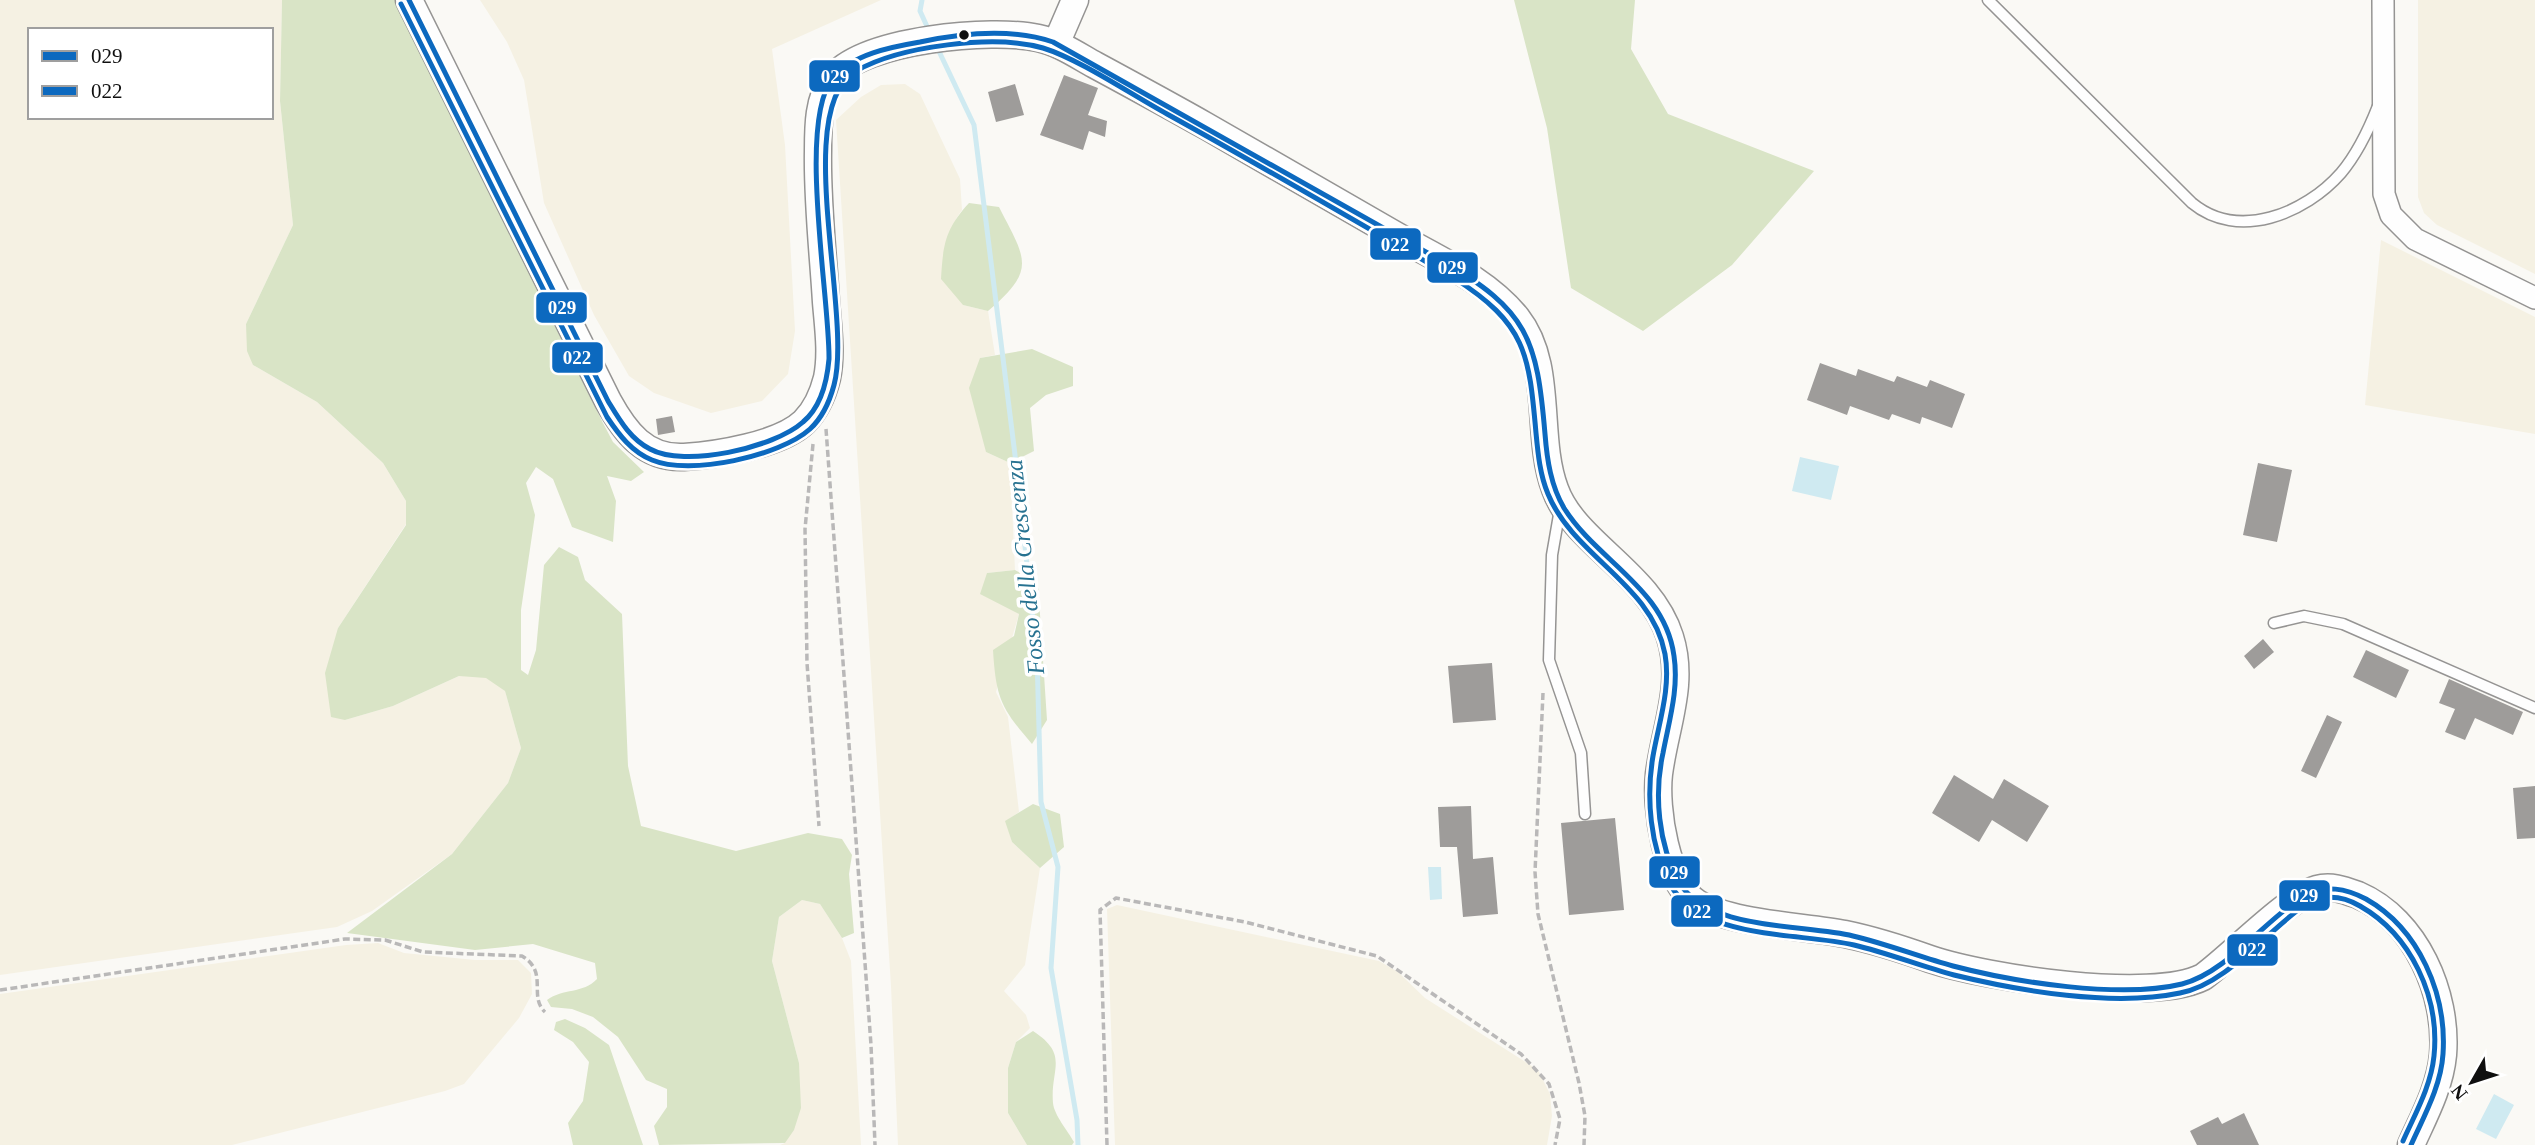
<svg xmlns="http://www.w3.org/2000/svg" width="2535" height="1145" viewBox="0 0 2535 1145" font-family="'Times New Roman',serif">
<rect width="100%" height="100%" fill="#faf9f5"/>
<!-- farmland -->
<path fill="#f5f1e3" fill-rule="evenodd" d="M0,0H282L280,101L293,225L246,324L253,365L317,402L383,463L406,501V524L338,628L345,720L393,706L459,676L485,672L505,691L521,748L508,783L452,854L372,911L337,927L0,975ZM30,30H271V117H30Z
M480,0H881L772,49L785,145L795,331L788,374L762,401L711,413L654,393L629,376L594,315L544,203L524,80L507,42Z
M2418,0H2535V274L2437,225L2424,213L2418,197Z
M905,84L920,94L960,179L962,210L956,219L963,305L988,311L995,355L980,358L986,452L1010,463L1015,570L987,573L1002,603L1019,614L996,692L1008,717L1019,812L1006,821L1012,842L1040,868L1025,965L1004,991L1026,1015L1030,1028L1016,1042L1008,1068V1113L1027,1145H898L891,986L836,120L861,97L881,85Z
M2381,240L2535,317V434L2365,405Z
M802,900L820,904L842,938L851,961L861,1145H780L785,1143L799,1063L772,961L779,917Z
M1117,905L1379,961L1398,972L1425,998L1538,1070L1550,1094L1552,1116L1547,1145H1115L1107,909Z
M378,943L404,953L475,960H518L531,973L532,994L519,1018L464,1084L445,1091L232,1145H0V994L346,945Z"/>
<!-- forest -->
<path fill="#d9e4c6" d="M282,0H395L603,423L613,442L644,472L631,481L607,476L616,501L613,542L572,527L553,479L536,467L526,483L535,515L521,610V670L528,675L536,650L544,565L559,547L578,557L585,580L622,614L628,766L641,826L736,851L808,833L842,839L852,855L849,874L854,933L842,938L820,904L802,900L779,917L772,961L799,1063L801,1108L794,1130L785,1143L659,1145L654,1126L667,1107V1089L646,1080L618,1037L593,1017L572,1009L551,1007L547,1000C563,988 583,994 597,979L595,963L533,944L475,950L347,933L452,854L508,783L521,748L505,691L486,678L459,676L393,706L345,720L331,717L325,673L338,628L406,525V501L383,463L317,402L253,365L247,351L246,324L293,225L280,101Z
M1514,0H1635L1631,49L1668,114L1814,171L1732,265L1643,331L1571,288L1547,128Z
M969,203L999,207C1026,260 1037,269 988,311L963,305L941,279C943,245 945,229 969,203Z
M1032,349L1073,367V386L1046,395L1030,408L1034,451L1010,463L986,452L969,388L980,358Z
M1015,570L1038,584L1047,720L1032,744C1001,708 996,698 993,650L1014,636L1019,614L980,594L987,573Z
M1033,804L1060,814L1064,847L1040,868L1012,842L1005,821Z
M565,1019L585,1028L609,1045L643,1145H573L568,1123L583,1101L589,1062L573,1042L554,1030L556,1022Z
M1033,1031C1070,1055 1050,1069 1053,1103C1054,1115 1068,1131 1074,1142L1072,1145H1027L1008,1113V1068L1016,1042Z"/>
<!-- water -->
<path fill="#cfeaf1" d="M1800,457L1839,466L1831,500L1792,491Z
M1428,867H1441L1442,899L1430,900Z
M2494,1094L2514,1105L2496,1139L2476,1129Z"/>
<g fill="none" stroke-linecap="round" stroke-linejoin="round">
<!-- stream -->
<path stroke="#cfeaf1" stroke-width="5" d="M922,0L920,11L930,33
M936,45L974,125L1015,455L1037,656L1041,802L1058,867L1051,968L1077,1120L1078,1145"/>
</g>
<!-- building -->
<path fill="#9e9c9a" d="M1064,75L1098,88L1088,115L1107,121L1105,137L1089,131L1083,150L1040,135Z
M1015,84L1024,115L996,122L988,92Z
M1820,363L1856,376L1858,369L1894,382L1897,376L1927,387L1930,380L1965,394L1952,428L1922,417L1920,424L1892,414L1889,420L1850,406L1847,415L1807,400Z
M672,416L675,432L658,435L656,419Z
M2258,463L2292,470L2277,542L2243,535Z
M2263,639L2274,652L2254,669L2244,656Z
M2366,650L2409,670L2396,698L2353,677Z
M1492,663L1496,720L1453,723L1448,666Z
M2449,679L2523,712L2513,735L2475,718L2465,740L2445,732L2455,709L2439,703Z
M2327,715L2342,722L2316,778L2301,771Z
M1954,775L1993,799L2004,779L2049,806L2027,842L1992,820L1979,842L1932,813Z
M2535,786V838L2517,839L2513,788Z
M1471,806L1473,859L1493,857L1498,914L1463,917L1457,847H1440L1438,807Z
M1615,818L1624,910L1569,915L1561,823Z
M2244,1113L2259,1145H2197L2190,1131L2218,1117L2222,1124Z"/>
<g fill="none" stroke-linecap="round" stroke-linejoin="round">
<defs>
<path id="service" d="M1988,0L2192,203C2238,241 2305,214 2341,173C2357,154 2369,129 2378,106
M1560,509L1552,555L1549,660L1581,753L1585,814
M2274,623L2304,616L2343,624L2535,708"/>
<path id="minor" d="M2383,0L2384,194L2391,215L2415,239L2535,298"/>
<path id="tertiary" d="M409,0L608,401C625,432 645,459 684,457C716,455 780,445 804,422C816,410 823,394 827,378C832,353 828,327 826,302C823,252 817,201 818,151C818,126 818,99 833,78C863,39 993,28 1038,38C1058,42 1077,55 1095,65C1132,85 1169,105 1206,126C1268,162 1330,198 1392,233C1435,258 1486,279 1517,318C1554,365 1535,436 1555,489C1574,543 1650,573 1670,637C1685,684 1665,727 1659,774C1655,808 1666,883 1697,903C1731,924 1804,926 1845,934C1874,940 1902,949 1930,959C1986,978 2152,1003 2203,977C2232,956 2287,898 2317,889C2331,885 2344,890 2358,895C2416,920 2448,994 2443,1055C2440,1087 2424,1116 2411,1145
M1056,44L1075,0"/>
</defs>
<!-- service casing -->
<use href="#service" stroke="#959493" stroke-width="13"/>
<!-- minor casing -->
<use href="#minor" stroke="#959493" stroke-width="24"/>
<!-- tertiary casing -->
<use href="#tertiary" stroke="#959493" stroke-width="29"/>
<!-- path -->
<path stroke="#b9b8b8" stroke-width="3.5" stroke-dasharray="7 3.5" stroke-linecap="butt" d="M826,429L871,1045L875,1145
M813,444L805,529L807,663L819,826
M1543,693L1535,872L1538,914L1579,1083L1585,1116L1584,1145
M0,990L345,939L385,940L423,952L522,956C549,972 528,996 545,1012
M1107,1145L1100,910L1116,898L1245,922L1377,956L1521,1054L1549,1084L1560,1119L1555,1145"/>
<!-- service -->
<use href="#service" stroke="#fefefe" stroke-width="10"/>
<!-- minor -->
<use href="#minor" stroke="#fefefe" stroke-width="21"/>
<!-- tertiary -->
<use href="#tertiary" stroke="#fefefe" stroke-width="26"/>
<defs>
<path id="bus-1" d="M409,0L608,401C619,419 630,439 650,449C684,468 774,448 803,422C821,407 827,382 829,359C830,300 797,121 833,78C853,54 891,47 920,42C962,33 1012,28 1053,42L1442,261C1528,310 1537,339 1545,434C1547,460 1551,486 1564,508C1597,561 1665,588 1674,656C1679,689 1669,721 1663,753C1654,794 1658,844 1679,882C1707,931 1803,924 1853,936C1887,944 1920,957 1953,966C2014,982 2121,999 2182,984C2226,973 2265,920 2305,895C2326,885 2345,888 2366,899C2419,929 2447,994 2443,1054C2441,1086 2424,1116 2411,1145"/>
<path id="bus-2" d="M401,4L607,417C619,435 632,452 652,460C690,476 780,456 810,429C822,418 830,400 834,385C853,316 791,108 856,71C900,46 994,34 1043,48C1079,59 1132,95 1167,114C1263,167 1359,223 1454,278C1526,324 1529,353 1536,433C1538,454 1540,475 1548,494C1574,557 1652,584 1665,654C1671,688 1659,722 1653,756C1646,797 1650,847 1670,884C1701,941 1799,932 1854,945C1888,953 1920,966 1954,975C2020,991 2113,1007 2180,993C2228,984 2268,929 2309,902C2327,894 2343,896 2360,906C2411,935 2440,997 2434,1056C2431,1086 2415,1114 2403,1141"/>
</defs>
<!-- bus-1 casing -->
<use href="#bus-1" stroke="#fff" stroke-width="10"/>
<!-- bus-2 casing -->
<use href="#bus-2" stroke="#fff" stroke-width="10"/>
<!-- bus-1 -->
<use href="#bus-1" stroke="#0c69bf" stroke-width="5"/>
<!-- bus-2 -->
<use href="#bus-2" stroke="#0c69bf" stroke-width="5"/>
</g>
<!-- markers -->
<circle fill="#0f0f0f" stroke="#fff" stroke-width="2.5" cx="964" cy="35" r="6"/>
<g text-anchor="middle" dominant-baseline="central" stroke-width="7" stroke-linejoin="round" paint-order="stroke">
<!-- water labels -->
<g font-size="24" font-style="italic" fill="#277291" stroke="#fff">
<text transform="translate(1025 567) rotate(-96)">Fosso della Crescenza</text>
</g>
</g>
<g stroke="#fff" stroke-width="2.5">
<rect x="808" y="59" width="53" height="34" rx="7" fill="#0c69bf"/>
<rect x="1369" y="227" width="53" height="34" rx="7" fill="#0c69bf"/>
<rect x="1426" y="251" width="53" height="33" rx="7" fill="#0c69bf"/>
<rect x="535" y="291" width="53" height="33" rx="7" fill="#0c69bf"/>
<rect x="551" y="341" width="53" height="33" rx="7" fill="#0c69bf"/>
<rect x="1648" y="855" width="53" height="34" rx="7" fill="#0c69bf"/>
<rect x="2278" y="879" width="53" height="33" rx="7" fill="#0c69bf"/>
<rect x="1670" y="894" width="54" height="34" rx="7" fill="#0c69bf"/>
<rect x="2226" y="933" width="53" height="34" rx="7" fill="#0c69bf"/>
</g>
<g font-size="19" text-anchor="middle" font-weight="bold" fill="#fff">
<text x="835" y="83">029</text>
<text x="1395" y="251">022</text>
<text x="1452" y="274">029</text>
<text x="562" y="314">029</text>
<text x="577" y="364">022</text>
<text x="1674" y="879">029</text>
<text x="2304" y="902">029</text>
<text x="1697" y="918">022</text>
<text x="2252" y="956">022</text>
</g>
<!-- legend -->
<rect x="28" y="28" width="245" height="91" fill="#ffffff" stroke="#9f9f9f" stroke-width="2"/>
<rect x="42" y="51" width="35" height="10" fill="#0c69bf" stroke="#9f9f9f" stroke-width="2"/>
<text x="91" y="63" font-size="21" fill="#0f0f0f">029</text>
<rect x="42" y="86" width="35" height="10" fill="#0c69bf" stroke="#9f9f9f" stroke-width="2"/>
<text x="91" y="98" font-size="21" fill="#0f0f0f">022</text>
<!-- north arrow -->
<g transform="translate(2472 1082) rotate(231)" stroke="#ffffff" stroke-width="5" paint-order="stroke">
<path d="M0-5L12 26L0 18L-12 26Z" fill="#0f0f0f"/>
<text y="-10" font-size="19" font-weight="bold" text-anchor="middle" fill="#0f0f0f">N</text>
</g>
</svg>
